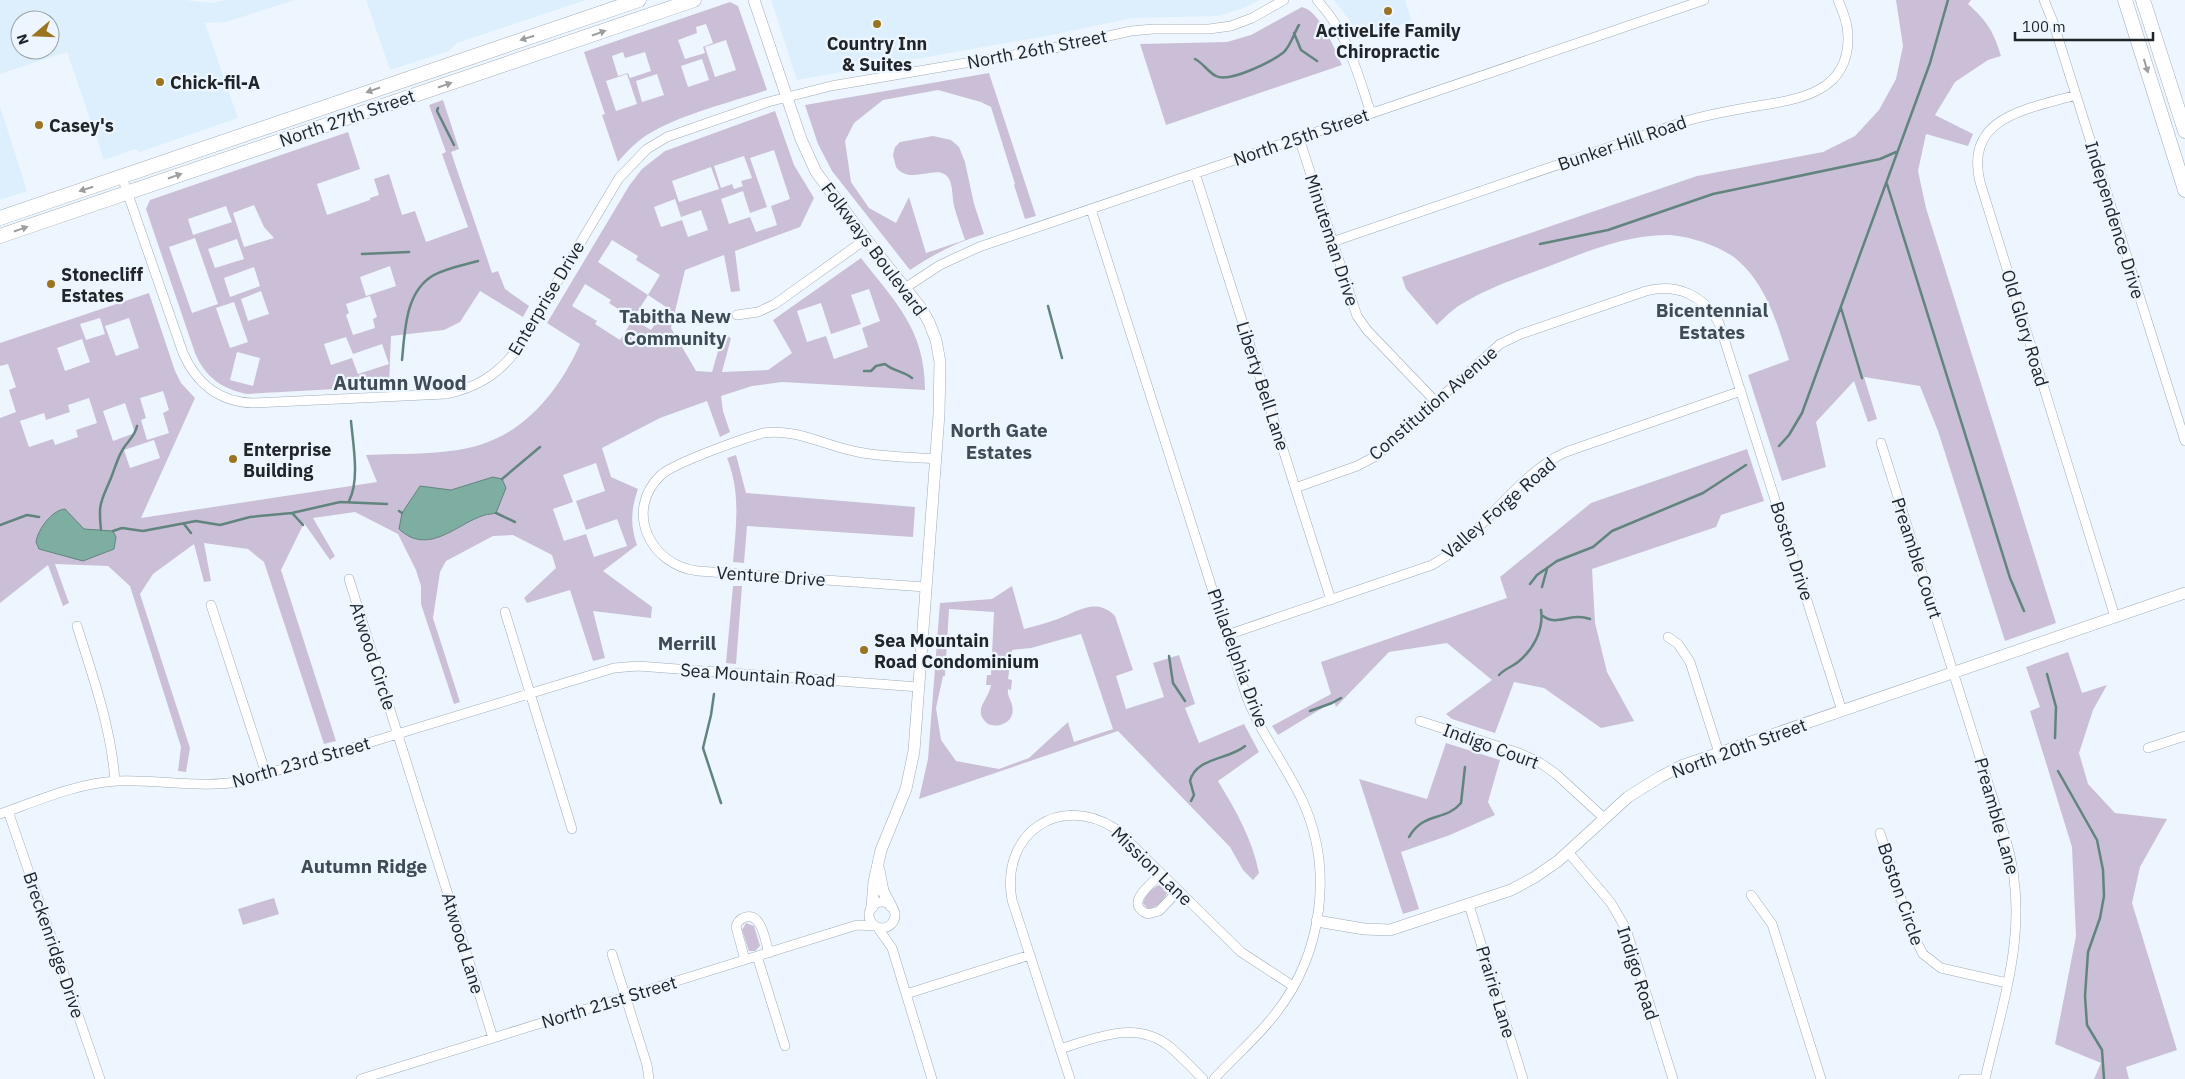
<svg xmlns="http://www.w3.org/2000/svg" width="2185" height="1079" viewBox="0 0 2185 1079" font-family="'IBM Plex Sans',sans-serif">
<rect width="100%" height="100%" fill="#edf6fe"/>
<!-- built -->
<path fill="#ddeffd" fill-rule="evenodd" d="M0,0H186L210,3L226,0H295L226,22L205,23L238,118L140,152L135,149L104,160L67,52L0,74ZM20,20H50V50H20Z
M366,0H586L457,43L449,51L390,70Z
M771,0H1259L1244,8L1219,16L1133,18L1047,36L797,80Z
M1334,0H1405L1412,21L1359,39L1350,21Z
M0,106L27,191L0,200Z"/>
<!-- green -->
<path fill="#cabfd6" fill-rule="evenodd" d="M1896,0H1971L1968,4C1987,21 1994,32 2001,56L1988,60L1955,82L1935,115L1973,134L1968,146L1926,134L1918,171L1926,208L2056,623L2005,641L1938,431L1920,386L1864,377L1877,419L1868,422L1854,381L1816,422L1826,467L1782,481L1748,375L1789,360C1777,323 1766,283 1735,258C1720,246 1686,235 1667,235C1625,235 1586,252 1547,267C1517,278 1487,288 1460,305C1452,310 1444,318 1437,325L1406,289L1402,277L1697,176L1823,152L1855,136L1879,110L1896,79L1903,46Z
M730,2L738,6L767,90C732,102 683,114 652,132C639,139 627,151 618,162L602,115L605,114L584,52ZM706,24L713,43L703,47L705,53L685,59L678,40L697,33L696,27ZM726,40L736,70L715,77L705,47ZM645,52L651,71L630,78L628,73L618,76L612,56L623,52L625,58ZM702,59L709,80L688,87L681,66ZM627,74L637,104L616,111L606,81ZM657,74L664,95L642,102L636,81Z
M1302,7C1320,11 1335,50 1342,65L1166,125L1140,44L1227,42L1251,35Z
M989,73L1036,216L1025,219L1014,185L1015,184L991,107L981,102L938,90L883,100L854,123L845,141L851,182L869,208L896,223L909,197L926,253L965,240C961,228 957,217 954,206C952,198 953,186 949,179C939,161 911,187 896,167L893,155L895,147L900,142L933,136L951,140L959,147L965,162L974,204L984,234C957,242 934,254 910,270L832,171L818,144L805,105Z
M443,100L459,149L451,152L492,273L498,271L505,289L529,306L523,317L480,291L460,322L444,330L391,336L389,386L247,394C222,389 205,377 195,353L146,209L150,200L348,132L360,169L317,184L327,215L370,200V198L379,195L374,179L389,174L402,215L415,211L426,242L468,227L442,154L446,152L429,105ZM254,205L264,227L274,238L244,247L233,213ZM226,206L232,222L193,235L188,219ZM195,238L218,304L192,313L169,247ZM237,239L244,259L215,268L208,249ZM390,266L396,286L366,296L360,277ZM254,267L260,286L230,297L224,278ZM261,291L269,314L248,321L241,299ZM370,296L377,317L373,319L375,328L353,335L346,315L349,313L346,304ZM234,302L248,342L230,348L216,308ZM346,337L353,354L382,344L389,364L358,374L352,358L331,365L324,344ZM237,352L260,358L253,386L230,380Z
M775,111L794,165L814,198L800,227L735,251L740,291L731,292L724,255L685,270L671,328L696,371L712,372L723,334L731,338L722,372L768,370L792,353L773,320L861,258C895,302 925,329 925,390L782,382L752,386L721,396L723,411L730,432L720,437L707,401L660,418L602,448L611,477L638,489C631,509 630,525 637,545L603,571L652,607L651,618L593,611L605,658L593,661L570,590L527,603L524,598L556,568L552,555L513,535L493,536L446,561L440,572L433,618L460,702L454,704L421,604V586L416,570L398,534L355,512L313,518L335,556L330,560L304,523L281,570L336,741L324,744L264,562L248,549L204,543L211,581L204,582L194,544L153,574L140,594L190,748L186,772L178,771L181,747L130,586L108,566L55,564L69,603L63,606L48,565L0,603V418L16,412L9,390L16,387L8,364L0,366V343L149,293L175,371L181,383L195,398L141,518L377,482L366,455C404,453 453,456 488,442C531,426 562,385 580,344L547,323L629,186L642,169L665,151ZM774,150L790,199L771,206L777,225L756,232L750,217L729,224L721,199L743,191L750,213L767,207L750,158ZM744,156L752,178L741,181L743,186L734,189L732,184L721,188L714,166ZM711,167L719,189L679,202L672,181ZM675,199L681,217L701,210L708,230L688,237L682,220L661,227L654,207ZM612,240L638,256L636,260L660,275L648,295L598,262ZM585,284L611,300L609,303L633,319L620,340L595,324L597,321L572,306ZM869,289L880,321L862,328L868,347L834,359L826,336L807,342L797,311L821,303L831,334L861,324L851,295ZM648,295L666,307L651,330L633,319ZM100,318L105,334L86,340L80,324ZM129,318L139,348L116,356L105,326ZM82,339L90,362L65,371L57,348ZM163,391L169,410L163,413L169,433L147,440L141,420L146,418L140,398ZM89,398L97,423L76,430L78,437L55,445L53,439L29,447L20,421L44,413L46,420L70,412L68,405ZM125,403L135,433L113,441L103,411ZM154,440L160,458L130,468L124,450ZM596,463L605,491L576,501L586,530L617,519L627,546L594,557L586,534L564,541L553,509L573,502L563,475Z
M1747,449L1764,501L1721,515L1716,527L1592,569L1595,623L1607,672L1634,721L1601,728L1544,688L1514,682L1495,733L1452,719L1446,714L1492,680L1447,643L1389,652L1336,707L1334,701L1278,735L1272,726L1331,694L1321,662L1507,598L1500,577L1591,503Z
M736,455L746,493L915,507L913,537L747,526L744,563L733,562C736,526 741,493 727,458Z
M733,586H742L736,664L726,663Z
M1012,586L1024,629C1035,626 1047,623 1058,619C1078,611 1097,597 1115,616L1133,670L1116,676L1126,709L1164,697L1153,663L1179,655L1195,704L1185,708L1199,743L1244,724L1259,752L1218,781C1236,811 1252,838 1259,873L1253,880L1243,870L1230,847L1118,731L919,799L928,759L940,603L992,599ZM949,609L994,612L991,675H987L986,685H991C989,700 971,710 988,724C1001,729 1016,721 1012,705C1011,699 1007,696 1008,689L1011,690L1012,680L1008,679L1012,650L1031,648L1081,634L1113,729L1074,742L1068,722L1029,758L999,769L956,761L941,740L936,708L943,676H945Z
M2068,652L2082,693L2107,685L2093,710L2079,753L2088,784L2115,813L2167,819L2140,867L2132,903L2177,1050L2126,1067L2129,1079H2094L2101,1063L2055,1044L2076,936L2072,847L2030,711L2040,707L2026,667Z
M1446,743L1500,760L1488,802L1495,815L1450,835L1401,852L1419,909L1403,914L1359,779L1427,799Z
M1162,884L1167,888C1169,897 1156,910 1147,908L1143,903C1145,895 1154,886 1162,884Z
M274,898L279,914L243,925L238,909Z
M746,923L754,926L760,946L755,951H749L742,930Z"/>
<!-- water -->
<path fill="#7eada2" stroke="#62847e" d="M493,477L502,479L506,488L496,513C493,514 488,514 485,515C457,523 429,557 399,529L402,513L420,486L451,490Z
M65,509L84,529L113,531L116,537L114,549L83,561L39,549L36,542C38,529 52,510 65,509Z"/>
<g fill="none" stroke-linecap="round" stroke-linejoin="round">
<!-- stream -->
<path stroke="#62847e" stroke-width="2.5" d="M1294,33L1301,50L1317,61
M1195,59C1203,63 1208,72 1216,76C1230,83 1273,61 1284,52C1291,45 1294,33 1299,25
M438,108L437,111L454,145
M1887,184L2010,578L2024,611
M1540,244L1608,230L1713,194L1880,159L1896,152
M362,254L409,252
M1048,306L1062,358
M1841,308L1862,378
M402,360C405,331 405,291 434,275C447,268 464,265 478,261
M864,371H871L876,366L885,364C893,371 903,371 912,378
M1779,446L1789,435L1802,413L1930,63L1948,0
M502,479L540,447
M349,501C360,480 353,444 351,421
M399,511L402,513
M496,513L515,522
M293,514L303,525
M184,524L191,533
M0,525L27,515L39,517
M101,530C98,503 101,502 111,478C115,468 117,459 123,449C128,441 135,436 137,426
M113,531L122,528L143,531L196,521L220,525L250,517L292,513L340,502L387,504
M1530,584L1537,575L1557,561L1593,547L1612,531L1703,493L1746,465
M1542,587L1547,569
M1543,616C1557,627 1570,612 1590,619
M1169,656L1173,683L1185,701
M2047,674L2056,707L2055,738
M1499,675C1504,669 1512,667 1518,662C1533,650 1544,630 1541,610
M714,694L711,715L703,748L721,803
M1310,711L1332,703L1341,698
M2058,771L2097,840L2103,870L2104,896L2100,918L2088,952L2085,996L2087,1025L2102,1050L2104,1079
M1191,801L1194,795L1190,781C1196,757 1229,760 1245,746
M1409,837C1424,811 1445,822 1461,803L1465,767"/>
<defs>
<path id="minor" d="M1317,0C1349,35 1356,70 1371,113
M2044,0L2053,22L2185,441
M2076,95C2029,109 1964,116 1980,182L2115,617
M1299,138L1357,316L1367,330L1436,402
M1195,173L1331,600
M122,177L183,353C196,383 219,402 253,403L446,394C476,388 497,375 516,351L619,178L647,149L667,137L768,102L831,86L1059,47L1131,31L1153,29H1209L1231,26L1252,18L1284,0
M1091,209L1246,695C1260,733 1286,765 1303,802C1334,871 1322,954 1276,1013C1258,1037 1234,1057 1214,1079
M1332,242L1683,122C1705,115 1728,111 1751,107C1794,100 1849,95 1848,37C1848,24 1843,12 1838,0
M905,288L940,265L979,247L1704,0
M737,315L758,312L775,304L866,239
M1881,443L2006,840C2031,924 2004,997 1985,1079
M1295,488L1357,466L1376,456L1500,344L1521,334L1646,291C1676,283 1704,295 1719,323L1842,711
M349,579L493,1038
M925,587L698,571C651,566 623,511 661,475C674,463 744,438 763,433C796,428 826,446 858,452C883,457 910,457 936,459
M211,605L266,774
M505,612L572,829
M77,626C93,677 111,727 115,781
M1227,635L1432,565C1480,539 1516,474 1566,452L1741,391
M1668,637L1678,644L1690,662L1719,753
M1420,721L1519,753L1539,762L1556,774L1604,818
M2148,748L2185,736
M8,811L100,1079
M0,814C37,801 77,783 117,781C159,779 201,789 243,781L614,668L638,666L919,687
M1880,833L1912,933L1923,954L1941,968L2007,983
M1568,852L1611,903L1626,929L1673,1079
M1161,874C1151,884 1123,904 1148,914L1159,911L1178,891
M1751,895L1772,924L1821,1079
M869 915a13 13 0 1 1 26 0a13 13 0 1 1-26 0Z
M1469,905L1523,1079
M878,928L892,948L932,1079
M612,954L647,1065L649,1079
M757,956L785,1046
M745,960L736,927C737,923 739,920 743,918C762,910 765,941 769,953
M906,994L1030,955
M1060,1049C1096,1038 1137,1019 1170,1047C1181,1056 1192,1068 1203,1079
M361,1079L857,925L875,926
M1070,1079L1012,900C1000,835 1058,792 1116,829L1241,952L1293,986
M1963,1079H1982"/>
<path id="tertiary" d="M754,0L801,139L816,172L866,239L921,308L929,322L936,340L940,362L939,414L914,751L906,789L881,850L874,882L872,907
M879,870L883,891L891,906
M1317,921L1364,929L1390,930L1511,890L1535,877L1558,861L1628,797L1660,777L1681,766L2185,593"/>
<path id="primary" d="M2125,0L2185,190
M2143,0L2185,131
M0,218L639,0
M0,236L694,0"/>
</defs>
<!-- minor casing -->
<use href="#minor" stroke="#9eacb8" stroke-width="10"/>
<!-- tertiary casing -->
<use href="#tertiary" stroke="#9eacb8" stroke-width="12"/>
<!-- primary casing -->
<use href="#primary" stroke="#9eacb8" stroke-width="15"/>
<!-- minor -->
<use href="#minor" stroke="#fff" stroke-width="9"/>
<!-- tertiary -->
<use href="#tertiary" stroke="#fff" stroke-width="11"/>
<!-- primary -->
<use href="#primary" stroke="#fff" stroke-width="14"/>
</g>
<!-- one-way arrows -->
<defs><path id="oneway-solid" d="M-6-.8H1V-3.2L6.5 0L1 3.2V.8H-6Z" transform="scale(1.25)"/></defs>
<g fill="#9b9d9f">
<use href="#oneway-solid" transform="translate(599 33) rotate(-19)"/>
<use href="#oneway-solid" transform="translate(527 38) rotate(162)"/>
<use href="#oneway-solid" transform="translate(2146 66) rotate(73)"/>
<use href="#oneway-solid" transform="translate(445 85) rotate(-19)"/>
<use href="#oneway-solid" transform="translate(373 90) rotate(161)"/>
<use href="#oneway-solid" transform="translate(175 176) rotate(-19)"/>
<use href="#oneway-solid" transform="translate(86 189) rotate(162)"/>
<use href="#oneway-solid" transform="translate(21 229) rotate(-19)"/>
</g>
<!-- markers -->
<g fill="#9b7420" stroke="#edf6fe" stroke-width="2">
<circle cx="1388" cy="11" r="5"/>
<circle cx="877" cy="24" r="5"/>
<circle cx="160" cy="82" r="5"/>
<circle cx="39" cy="125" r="5"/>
<circle cx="51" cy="284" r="5"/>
<circle cx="233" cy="459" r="5"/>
<circle cx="864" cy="650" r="5"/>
</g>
<g text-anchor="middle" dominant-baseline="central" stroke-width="4.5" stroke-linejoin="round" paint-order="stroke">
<!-- poi labels -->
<g font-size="18" font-weight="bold" fill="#202529" stroke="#edf6fe" text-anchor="start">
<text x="1388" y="30" text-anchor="middle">ActiveLife Family<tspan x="1388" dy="21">Chiropractic</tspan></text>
<text x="877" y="43" text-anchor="middle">Country Inn<tspan x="877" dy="21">&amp; Suites</tspan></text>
<text x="170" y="82">Chick-fil-A</text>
<text x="49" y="125">Casey's</text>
<text x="61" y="274">Stonecliff<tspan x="61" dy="21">Estates</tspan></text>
<text x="243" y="449">Enterprise<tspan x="243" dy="21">Building</tspan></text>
<text x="874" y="640">Sea Mountain<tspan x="874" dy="21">Road Condominium</tspan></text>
</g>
<!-- street labels -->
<g font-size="18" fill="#202529" stroke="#edf6fe">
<text transform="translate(1037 49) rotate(-11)">North 26th Street</text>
<text transform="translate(347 118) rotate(-19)">North 27th Street</text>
<text transform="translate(1301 137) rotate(-19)">North 25th Street</text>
<text transform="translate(1622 143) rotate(-19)">Bunker Hill Road</text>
<text transform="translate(2115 220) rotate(73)">Independence Drive</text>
<text transform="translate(1332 240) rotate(72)">Minuteman Drive</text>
<text transform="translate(874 249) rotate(53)">Folkways Boulevard</text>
<text transform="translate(546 298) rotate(-59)">Enterprise Drive</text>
<text transform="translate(2025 328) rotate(73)">Old Glory Road</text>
<text transform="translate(1263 386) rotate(72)">Liberty Bell Lane</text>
<text transform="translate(1433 403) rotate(-41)">Constitution Avenue</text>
<text transform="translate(1499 508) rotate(-41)">Valley Forge Road</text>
<text transform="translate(1792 551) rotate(72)">Boston Drive</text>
<text transform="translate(1917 558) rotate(72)">Preamble Court</text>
<text transform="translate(771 576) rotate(4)">Venture Drive</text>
<text transform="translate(373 656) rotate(72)">Atwood Circle</text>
<text transform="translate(1238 658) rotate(70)">Philadelphia Drive</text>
<text transform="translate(758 675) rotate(4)">Sea Mountain Road</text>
<text transform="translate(1491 746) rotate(20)">Indigo Court</text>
<text transform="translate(1739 748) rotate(-20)">North 20th Street</text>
<text transform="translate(301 762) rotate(-16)">North 23rd Street</text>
<text transform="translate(1997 816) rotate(74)">Preamble Lane</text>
<text transform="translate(1152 866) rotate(44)">Mission Lane</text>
<text transform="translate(1901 894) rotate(71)">Boston Circle</text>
<text transform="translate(463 943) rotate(73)">Atwood Lane</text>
<text transform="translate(54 945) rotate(71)">Breckenridge Drive</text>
<text transform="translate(1638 973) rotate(72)">Indigo Road</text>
<text transform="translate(1496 992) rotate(73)">Prairie Lane</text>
<text transform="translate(609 1002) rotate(-17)">North 21st Street</text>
</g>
<!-- neighbourhood labels -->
<g font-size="19" font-weight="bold" fill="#3f4b55" stroke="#edf6fe">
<text x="1712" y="310">Bicentennial<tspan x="1712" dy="22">Estates</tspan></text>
<text x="675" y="316">Tabitha New<tspan x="675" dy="22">Community</tspan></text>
<text x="999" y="430">North Gate<tspan x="999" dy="22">Estates</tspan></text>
<text x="687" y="643">Merrill</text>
<text x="364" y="866">Autumn Ridge</text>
</g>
<!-- quarter labels -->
<g font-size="20" font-weight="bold" fill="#3f4b55" stroke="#edf6fe">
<text x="400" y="382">Autumn Wood</text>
</g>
</g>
<!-- north arrow -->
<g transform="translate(35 35) rotate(251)"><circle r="24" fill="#edf6fe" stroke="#9ba2a9"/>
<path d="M0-4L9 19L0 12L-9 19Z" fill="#9b7420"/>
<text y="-8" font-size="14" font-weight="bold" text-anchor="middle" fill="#202529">N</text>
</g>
<!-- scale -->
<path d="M2015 32v8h138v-8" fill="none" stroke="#202529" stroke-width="2.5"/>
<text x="2022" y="32" font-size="15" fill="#202529" stroke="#edf6fe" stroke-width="4" paint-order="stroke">100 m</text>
</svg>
